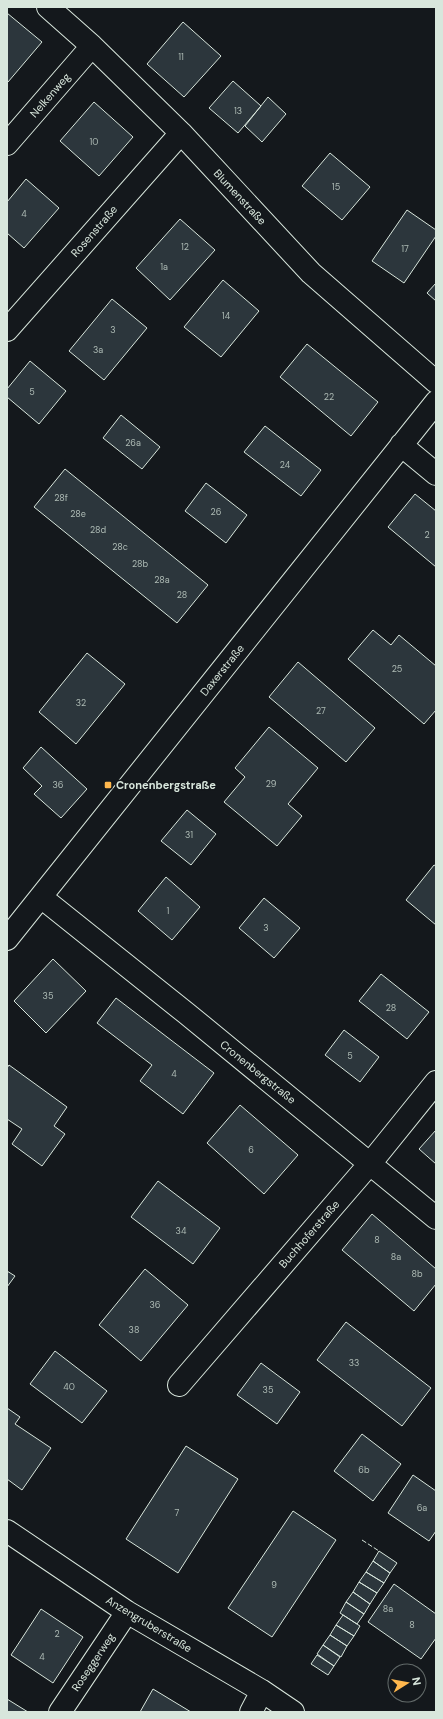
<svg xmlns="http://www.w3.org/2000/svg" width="443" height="1719" viewBox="0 0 443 1719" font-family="'DM Sans',sans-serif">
<rect width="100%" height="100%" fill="#14181c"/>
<!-- building -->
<path fill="#2c363c" stroke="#d8e6dc" d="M7,13L42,42L8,82L7,81Z
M183,22L221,56L184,97L147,64Z
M233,81L261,106L238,133L209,108Z
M268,97L286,114L262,142L245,126Z
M94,102L133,137L99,176L60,141Z
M330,153L370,187L342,220L302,186Z
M26,179L59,208L24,248L7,233V202Z
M407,210L436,230V236L404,283L372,261Z
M180,219L215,250L170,300L136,268Z
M223,280L259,311L221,357L184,327Z
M436,283V301L427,293Z
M112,299L147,328L104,380L69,351Z
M307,344L378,402L351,436L280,377Z
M30,361L66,391L39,424L7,397V389Z
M121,415L160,447L142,469L103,438Z
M265,426L321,470L301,496L244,452Z
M65,469L208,585L177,623L34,507Z
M206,483L247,515L226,543L185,511Z
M415,494L436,511V567L388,527Z
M373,630L391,645L399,635L436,666V710L424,724L348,659Z
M87,653L125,684L76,744L39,712Z
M298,662L375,728L346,762L269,697Z
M269,727L318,768L288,804L302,816L277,846L224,802L245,777L235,768Z
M41,747L87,789L61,818L34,794L42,786L23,768Z
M187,810L216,834L191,865L161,841Z
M434,865L436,866V925L406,900Z
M166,877L200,907L172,940L138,911Z
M264,898L300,928L274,958L239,928Z
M53,959L86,991L46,1033L14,1001Z
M381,974L429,1012L407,1039L359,1001Z
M116,998L214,1073L183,1114L140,1081L152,1065L97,1023Z
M344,1030L379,1057L360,1082L325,1055Z
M9,1065L67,1107L54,1126L65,1134L42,1166L12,1144L22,1129L7,1119V1068Z
M240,1105L298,1155L264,1194L207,1143Z
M436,1130V1164L419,1149Z
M158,1181L220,1228L193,1264L131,1217Z
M372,1214L436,1269V1284L414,1311L342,1250Z
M145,1269L188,1305L141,1361L99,1325Z
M7,1271L15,1276L7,1287Z
M346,1322L431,1388L402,1426L317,1360Z
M55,1351L107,1391L82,1423L30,1384Z
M261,1363L300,1392L277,1424L237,1395Z
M7,1408L20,1417L15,1424L51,1448L22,1490L7,1479Z
M362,1434L401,1464L373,1501L334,1471Z
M186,1446L238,1479L178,1573L126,1539Z
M413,1475L436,1491V1531L429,1541L388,1513Z
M293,1511L336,1540L272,1637L228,1608Z
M379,1551L397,1563L390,1573L373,1561Z
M373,1561L390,1573L384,1583L366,1572Z
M366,1572L384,1583L377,1593L359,1582Z
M359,1582L377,1593L370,1604L353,1592Z
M394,1584L436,1614V1638L421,1659L368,1622Z
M353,1592L370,1604L364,1614L346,1602Z
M346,1602L364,1614L357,1624L340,1613Z
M41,1609L83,1637L53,1683L11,1655Z
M343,1615L360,1626L354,1636L336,1625Z
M336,1625L354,1636L347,1646L330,1635Z
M330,1635L347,1646L341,1657L323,1645Z
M323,1645L340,1657L334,1666L317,1654Z
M317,1655L334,1666L328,1675L311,1664Z
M153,1689L191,1712H140Z
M7,1699L28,1712H7Z"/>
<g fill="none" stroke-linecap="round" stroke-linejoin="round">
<defs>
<path id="street" d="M48,7L92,46L181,133L311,273L436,382
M7,144L92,46
M7,330L181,133
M401,445L436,474
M41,897L186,1013L436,1218
M7,939L436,402
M179,1385L373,1160L436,1082
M7,1531L127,1612L262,1691L293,1712
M60,1712L127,1612
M251,1712L262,1691"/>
</defs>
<!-- street casing -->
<use href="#street" stroke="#d8e6dc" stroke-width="24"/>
<!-- street -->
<use href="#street" stroke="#14181c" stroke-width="22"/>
<!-- fence -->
<path stroke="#d8e6dc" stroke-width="1" stroke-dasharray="5 2" stroke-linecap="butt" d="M362,1540L379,1551"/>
</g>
<!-- markers -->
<rect fill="#ffb74d" stroke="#14181c" stroke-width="1.5" x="104" y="781" width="8" height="8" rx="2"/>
<g text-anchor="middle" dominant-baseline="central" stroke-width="3" stroke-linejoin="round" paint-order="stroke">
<!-- number labels -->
<g font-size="9" fill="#adbab4">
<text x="181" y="57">11</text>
<text x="238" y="111">13</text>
<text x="94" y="142">10</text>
<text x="336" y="187">15</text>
<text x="24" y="214">4</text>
<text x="185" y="247">12</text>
<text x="405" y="249">17</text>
<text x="164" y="267">1a</text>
<text x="226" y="316">14</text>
<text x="113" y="330">3</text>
<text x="98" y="350">3a</text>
<text x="32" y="392">5</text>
<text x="329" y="397">22</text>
<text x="133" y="443">26a</text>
<text x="285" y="465">24</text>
<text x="61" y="498">28f</text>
<text x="216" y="512">26</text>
<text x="78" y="514">28e</text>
<text x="98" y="530">28d</text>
<text x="427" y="535">2</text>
<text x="120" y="547">28c</text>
<text x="140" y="564">28b</text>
<text x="162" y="580">28a</text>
<text x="182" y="595">28</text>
<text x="397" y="669">25</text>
<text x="81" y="703">32</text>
<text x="321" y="711">27</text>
<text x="271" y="784">29</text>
<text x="58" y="785">36</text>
<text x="189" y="835">31</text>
<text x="168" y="911">1</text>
<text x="266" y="928">3</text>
<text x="48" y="996">35</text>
<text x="391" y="1008">28</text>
<text x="350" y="1056">5</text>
<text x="174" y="1074">4</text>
<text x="251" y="1150">6</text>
<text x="181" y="1231">34</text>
<text x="377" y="1240">8</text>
<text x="396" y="1257">8a</text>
<text x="417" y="1274">8b</text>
<text x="155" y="1305">36</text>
<text x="134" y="1330">38</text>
<text x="354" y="1363">33</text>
<text x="69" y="1387">40</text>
<text x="268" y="1390">35</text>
<text x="364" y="1470">6b</text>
<text x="422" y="1508">6a</text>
<text x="177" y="1513">7</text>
<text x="274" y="1585">9</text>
<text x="388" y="1609">8a</text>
<text x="412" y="1625">8</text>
<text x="57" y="1634">2</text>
<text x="42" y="1657">4</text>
</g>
<!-- street labels -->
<g font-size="11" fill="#d8e6dc" stroke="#14181c">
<text transform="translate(50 95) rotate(-49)">Nelkenweg</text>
<text transform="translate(240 197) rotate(47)">Blumenstraße</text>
<text transform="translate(94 231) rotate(-49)">Rosenstraße</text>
<text transform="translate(222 670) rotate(-51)">Daxerstraße</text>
<text transform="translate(258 1072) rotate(39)">Cronenbergstraße</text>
<text transform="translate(309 1234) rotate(-49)">Buchhoferstraße</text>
<text transform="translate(149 1624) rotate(31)">Anzengruberstraße</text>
<text transform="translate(93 1662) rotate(-56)">Roseggerweg</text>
</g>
<!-- poi labels -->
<g font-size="11" font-weight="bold" fill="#d8e6dc" stroke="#14181c" text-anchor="start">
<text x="116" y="785">Cronenbergstraße</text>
</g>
</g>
<!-- border -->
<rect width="443" height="1719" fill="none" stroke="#d8e6dc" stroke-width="16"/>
<!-- north arrow -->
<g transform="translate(407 1683) rotate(79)"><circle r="19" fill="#14181c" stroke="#626a69"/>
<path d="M0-3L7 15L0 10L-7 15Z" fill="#ffb74d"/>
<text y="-6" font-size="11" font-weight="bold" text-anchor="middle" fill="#d8e6dc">N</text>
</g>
</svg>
